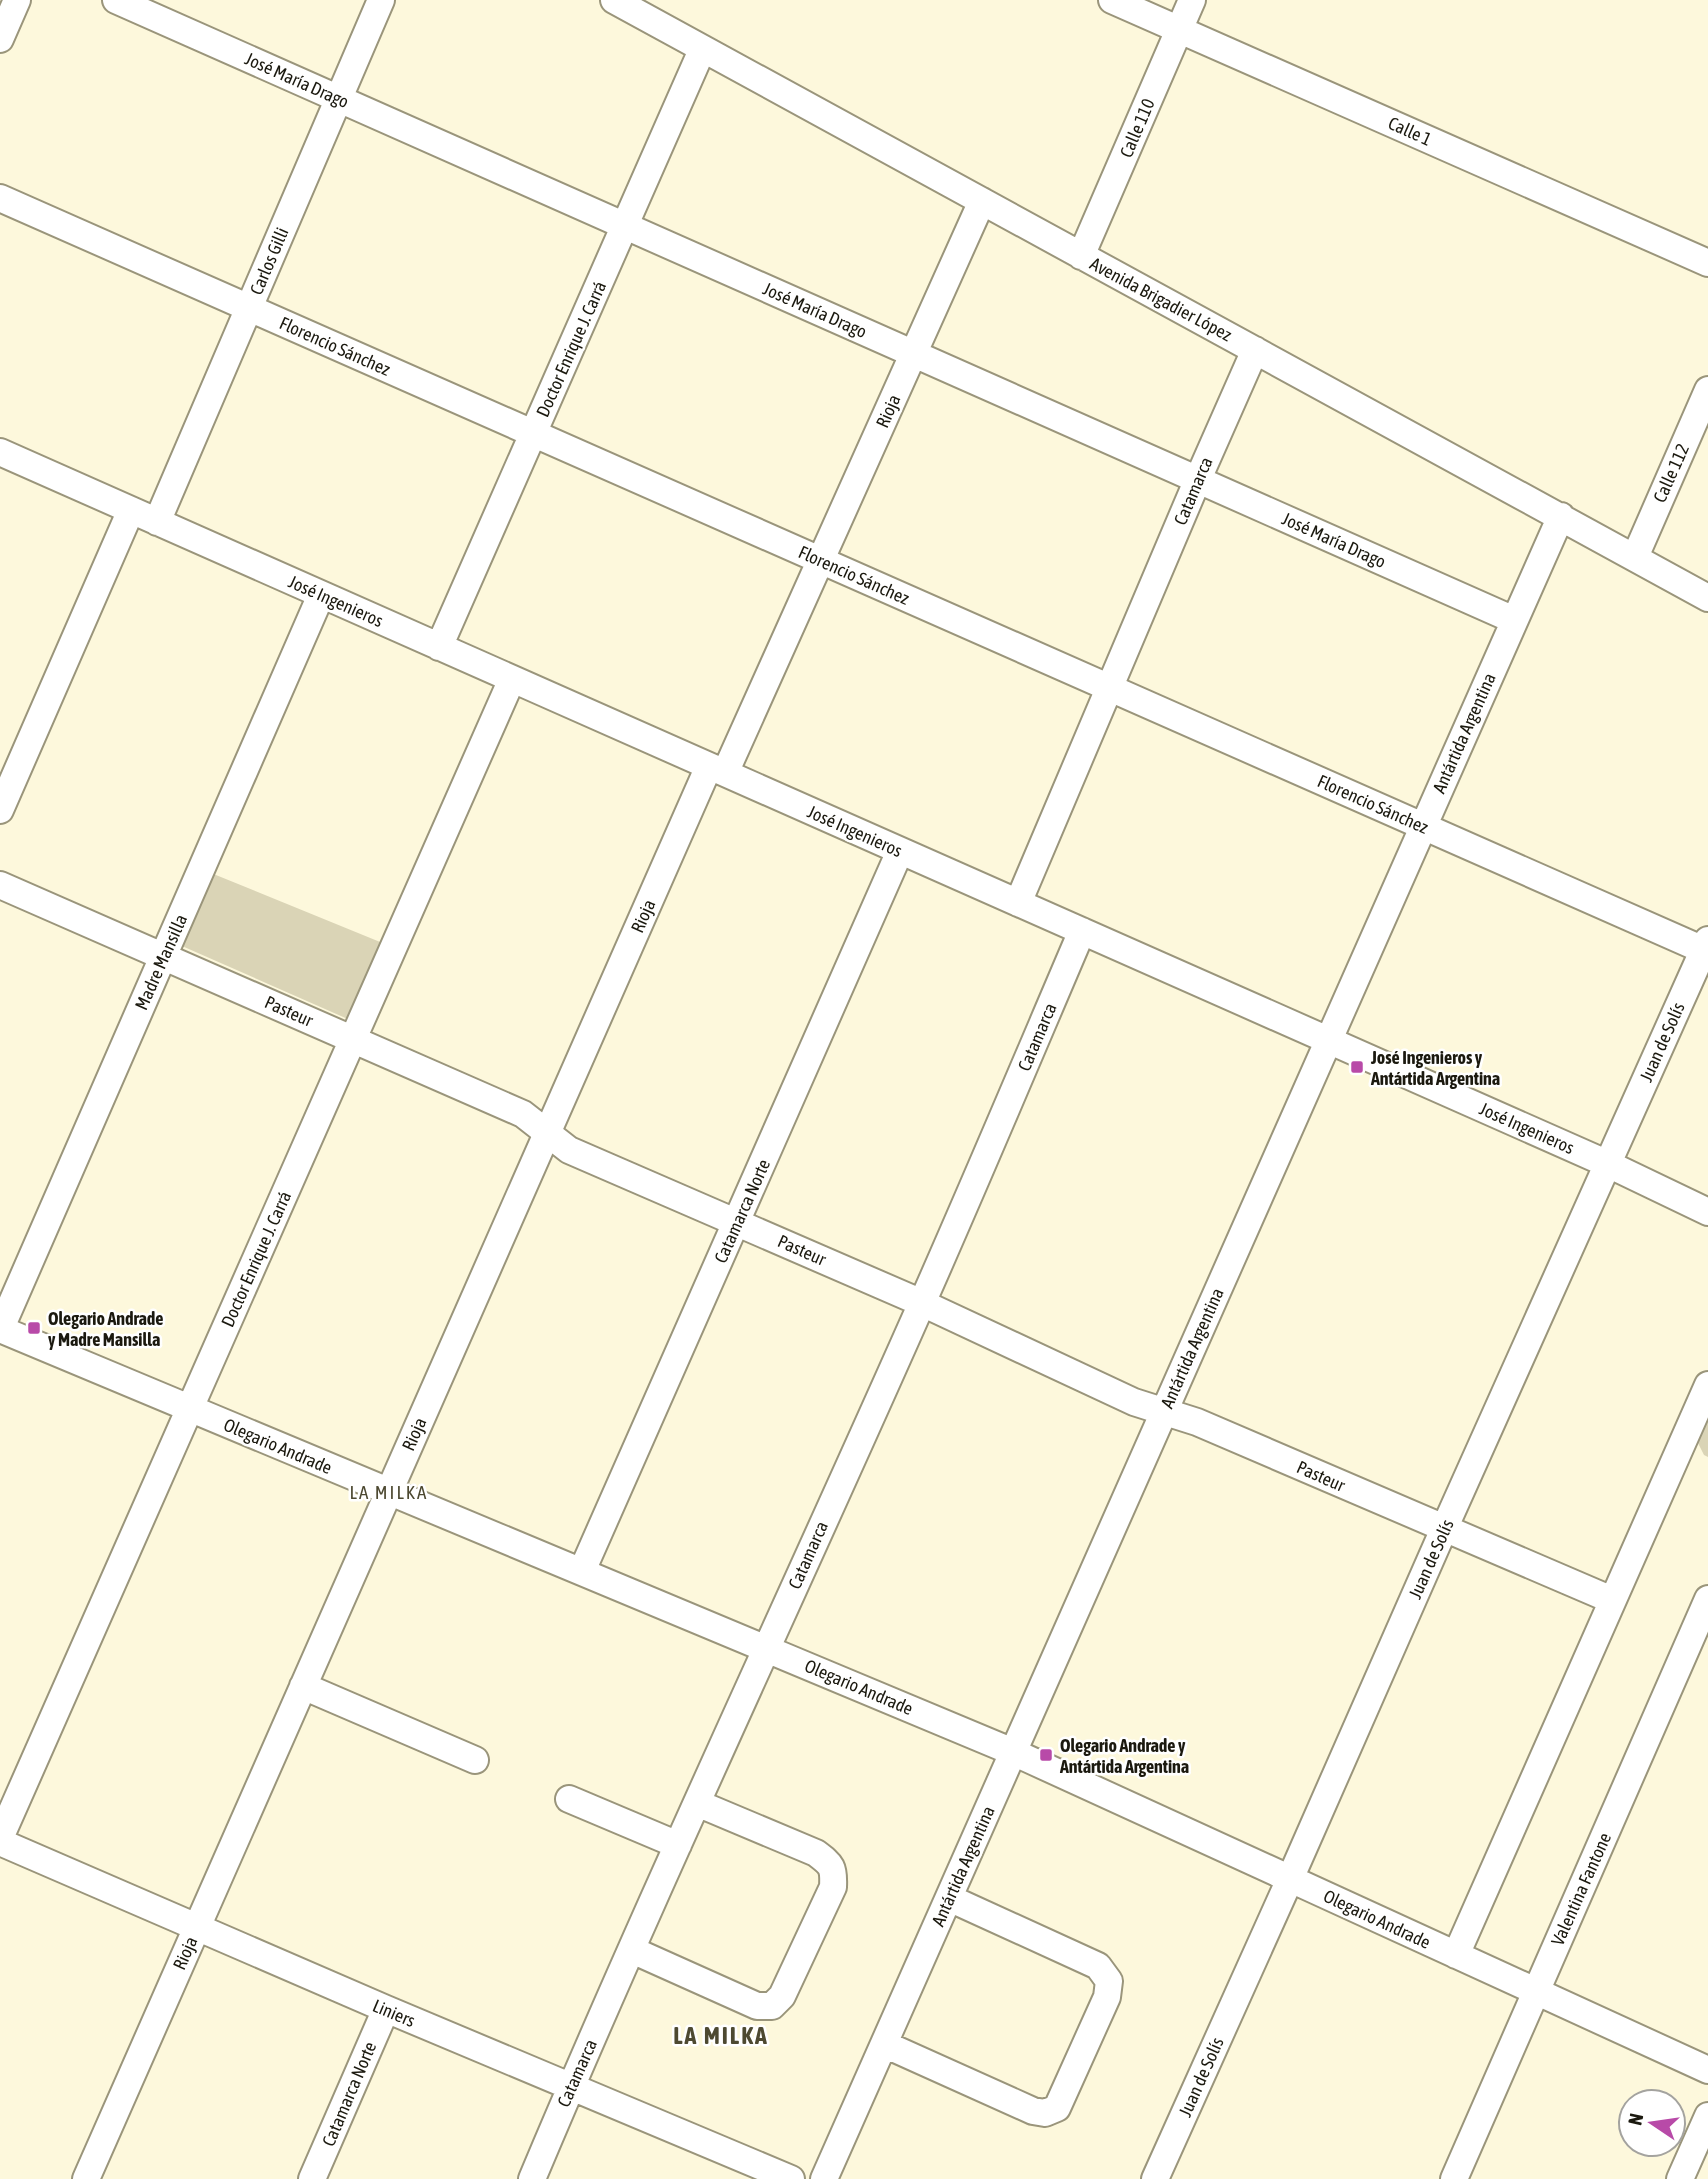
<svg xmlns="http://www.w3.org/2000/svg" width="1708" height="2179" viewBox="0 0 1708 2179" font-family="'Asap Condensed',sans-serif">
<rect width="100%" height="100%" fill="#fdf8dc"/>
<!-- green -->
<path fill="#dad4b6" d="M211,873L385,944L350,1020L182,946Z
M1708,1418V1457L1704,1455L1698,1443Z"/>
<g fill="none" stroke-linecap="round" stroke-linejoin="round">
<defs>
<path id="minor" d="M116,0L1514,620
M614,0L1708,598
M1112,0L1708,263
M0,39L17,0
M0,198L1708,952
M1081,256L1192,0
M0,452L1608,1164L1708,1212
M157,522L381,0
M1635,557L1708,390
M439,647L702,50
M725,773L982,201
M0,810L131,510
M0,885L523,1114L569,1150L922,1303L1134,1402L1197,1422L1612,1600
M1018,903L1198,479L1255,350
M0,1329L1013,1752L1708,2070
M0,1330L321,595
M582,1571L900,851
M303,1686L475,1760
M569,1799L678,1845
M0,1838L512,679
M0,1842L386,2009L791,2179
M632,1950L757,2006H772L782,1996L833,1887C834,1867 832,1865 816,1853L697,1803
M1456,1955L1708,1385
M884,2044L1033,2111L1045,2113L1057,2108L1107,1997L1109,1981L1098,1966L949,1898
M86,2179L709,766
M312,2179L386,2009
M532,2179C656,1884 793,1595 922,1303C977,1179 1029,1055 1082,931
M824,2179L1561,516
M1155,2179L1290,1879L1444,1529L1708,940
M1454,2179L1708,1599
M1680,2179L1708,2116"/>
</defs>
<!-- minor casing -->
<use href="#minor" stroke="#9a957b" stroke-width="30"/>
<!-- minor -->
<use href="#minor" stroke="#fff" stroke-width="26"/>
</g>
<!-- markers -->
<g fill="#b84aa8" stroke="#fff" stroke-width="2.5">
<rect x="1350" y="1060" width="14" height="14" rx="3.5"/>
<rect x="27" y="1321" width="14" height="14" rx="3.5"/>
<rect x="1039" y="1748" width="14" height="14" rx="3.5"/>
</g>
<g text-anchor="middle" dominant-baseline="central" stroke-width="5" stroke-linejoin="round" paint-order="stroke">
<!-- street labels -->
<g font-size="18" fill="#1b190f" stroke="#fff">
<text transform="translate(297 80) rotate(24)">José María Drago</text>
<text transform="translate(1137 128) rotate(-67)">Calle 110</text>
<text transform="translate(1410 131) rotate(24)">Calle 1</text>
<text transform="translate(269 261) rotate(-67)">Carlos Gilli</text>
<text transform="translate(1161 299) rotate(28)">Avenida Brigadier López</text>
<text transform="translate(815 310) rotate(24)">José María Drago</text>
<text transform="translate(335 346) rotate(24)">Florencio Sánchez</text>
<text transform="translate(571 349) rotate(-66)">Doctor Enrique J. Carrá</text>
<text transform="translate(888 411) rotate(-66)">Rioja</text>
<text transform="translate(1671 473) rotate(-66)">Calle 112</text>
<text transform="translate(1193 491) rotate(-67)">Catamarca</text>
<text transform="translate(1334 540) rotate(24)">José María Drago</text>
<text transform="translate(854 575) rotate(24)">Florencio Sánchez</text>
<text transform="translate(336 601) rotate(24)">José Ingenieros</text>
<text transform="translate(1464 733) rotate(-66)">Antártida Argentina</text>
<text transform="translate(1373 804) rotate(24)">Florencio Sánchez</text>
<text transform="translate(855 831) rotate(24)">José Ingenieros</text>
<text transform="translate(643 916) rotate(-66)">Rioja</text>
<text transform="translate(161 962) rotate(-66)">Madre Mansilla</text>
<text transform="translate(289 1011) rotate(24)">Pasteur</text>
<text transform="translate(1037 1037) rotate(-67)">Catamarca</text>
<text transform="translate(1662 1042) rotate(-66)">Juan de Solís</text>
<text transform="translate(1527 1128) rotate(24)">José Ingenieros</text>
<text transform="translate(742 1211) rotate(-66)">Catamarca Norte</text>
<text transform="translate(802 1250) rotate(24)">Pasteur</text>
<text transform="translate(256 1259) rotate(-66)">Doctor Enrique J. Carrá</text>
<text transform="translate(1192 1348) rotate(-66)">Antártida Argentina</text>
<text transform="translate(414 1434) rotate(-66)">Rioja</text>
<text transform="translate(278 1446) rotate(23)">Olegario Andrade</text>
<text transform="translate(1321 1476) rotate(24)">Pasteur</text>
<text transform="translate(808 1555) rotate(-66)">Catamarca</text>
<text transform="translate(1431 1559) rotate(-66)">Juan de Solís</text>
<text transform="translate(859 1687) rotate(23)">Olegario Andrade</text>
<text transform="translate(963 1866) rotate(-66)">Antártida Argentina</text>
<text transform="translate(1581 1889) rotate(-66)">Valentina Fantone</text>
<text transform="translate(1377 1919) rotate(25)">Olegario Andrade</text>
<text transform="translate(185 1953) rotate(-66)">Rioja</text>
<text transform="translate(394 2013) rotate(23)">Liniers</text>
<text transform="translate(577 2073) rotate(-66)">Catamarca</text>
<text transform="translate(1201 2077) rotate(-66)">Juan de Solís</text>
<text transform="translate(349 2094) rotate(-67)">Catamarca Norte</text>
</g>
<!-- poi labels -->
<g font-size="18" font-weight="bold" fill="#1b190f" stroke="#fff" text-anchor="start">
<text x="1371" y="1057">José Ingenieros y<tspan x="1371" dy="21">Antártida Argentina</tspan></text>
<text x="48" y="1318">Olegario Andrade<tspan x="48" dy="21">y Madre Mansilla</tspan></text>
<text x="1060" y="1745">Olegario Andrade y<tspan x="1060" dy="21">Antártida Argentina</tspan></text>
</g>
<!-- neighbourhood labels -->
<g font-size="19" letter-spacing="2" fill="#4d4931" stroke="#fff">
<text x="389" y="1492">LA MILKA</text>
</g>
<!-- district labels -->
<g font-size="24" font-weight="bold" letter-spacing="2" fill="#4d4931" stroke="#fff">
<text x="721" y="2035">LA MILKA</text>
</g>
</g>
<!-- north arrow -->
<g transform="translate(1652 2123) rotate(283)"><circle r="33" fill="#ffffff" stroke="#a4a39f" stroke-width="2"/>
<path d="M0-5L12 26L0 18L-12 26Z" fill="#b84aa8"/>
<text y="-10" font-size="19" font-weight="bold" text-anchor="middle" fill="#1b190f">N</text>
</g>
</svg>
